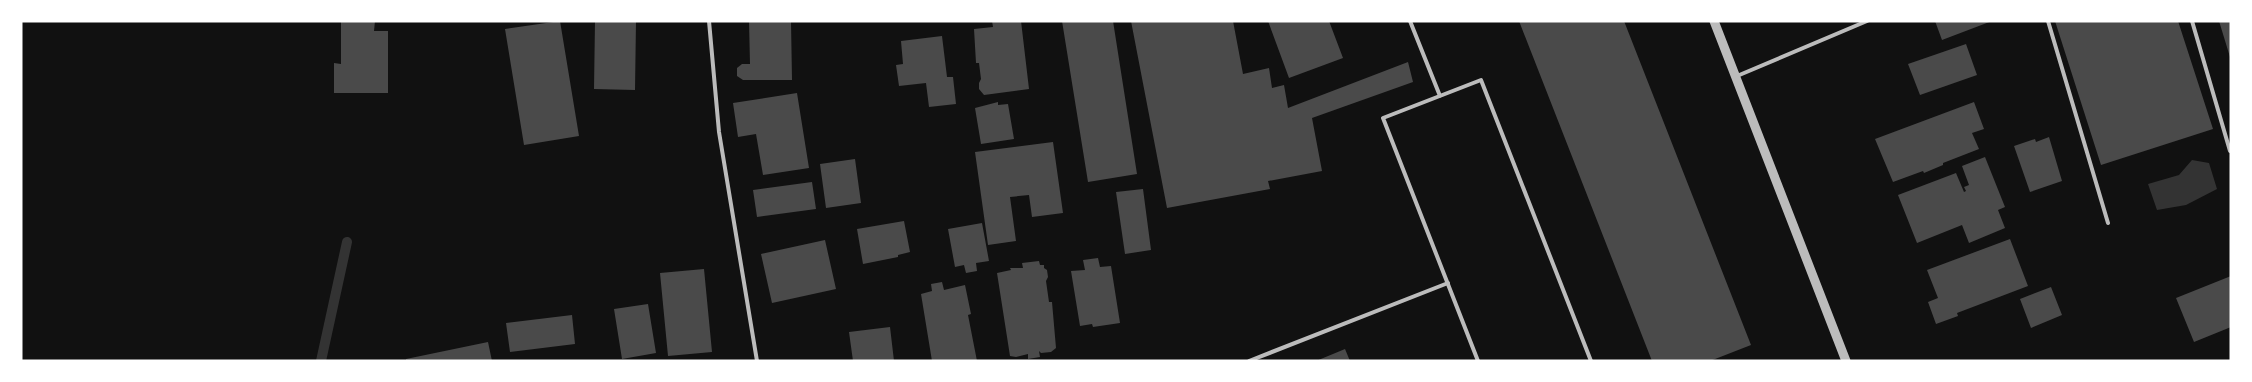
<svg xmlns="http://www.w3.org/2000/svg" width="2252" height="382" viewBox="0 0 2252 382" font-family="'Space Grotesk',sans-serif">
<rect width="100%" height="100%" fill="#111"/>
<!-- water -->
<path fill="#333" d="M2192,160L2209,163L2217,189L2186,205L2157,210L2148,184L2179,175Z"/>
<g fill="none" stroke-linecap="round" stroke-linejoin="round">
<!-- stream -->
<path stroke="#333" stroke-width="10" d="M321,361L347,242"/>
</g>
<!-- building -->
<path fill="#4a4a4a" d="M341,21H375L374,31H388V93H334V63L341,64Z
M560,21L579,136L524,145L505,29Z
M595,21H636L635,90L594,89Z
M749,21H791L792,80H743L737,76V68L742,64H750Z
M992,21H1021L1029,89L984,95L979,89V83L981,79L979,63H976L974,29L993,27Z
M1062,21H1113L1137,174L1088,182Z
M1131,21H1233L1243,74L1269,68L1272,88L1284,85L1288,108L1408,62L1413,82L1312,118L1322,171L1268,181L1270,189L1167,208Z
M1268,21H1329L1343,58L1289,78Z
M1519,21H1624L1751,345L1710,361H1652Z
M1935,21H1992L1942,40Z
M2055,21H2178L2213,129L2101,165Z
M2219,21H2231V57H2230Z
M942,36L947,77H953L956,104L929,107L926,83L899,86L896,65L903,64L901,41Z
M1966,44L1977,75L1920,95L1908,64Z
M797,93L809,168L763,175L756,134L738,137L733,103Z
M998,102V105L1008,104L1014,139L981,144L975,108Z
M1974,102L1984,129L1972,133L1979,149L1943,163V165L1924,173L1923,171L1893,182L1875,139Z
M2049,137L2062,181L2030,192L2014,146L2035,139L2036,142Z
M1053,142L1063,213L1032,217L1029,195L1010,197L1016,241L988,245L975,152Z
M1985,157L2005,207L1998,210L2005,228L1969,243L1962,225L1917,243L1898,195L1956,173L1964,192L1966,191L1964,187L1969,185L1962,166Z
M855,159L861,203L826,208L820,164Z
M812,182L816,209L757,217L753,190Z
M1143,189L1151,250L1125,254L1116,192Z
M904,221L910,252L898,255V257L863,264L857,229Z
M982,223L989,261L976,263L977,271L966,273L964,265L955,267L948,229Z
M2010,239L2028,286L1957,313L1958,316L1936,324L1928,302L1938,298L1927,270Z
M825,240L836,289L772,303L761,254Z
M1098,258L1100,267L1111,266L1120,323L1093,327L1092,324L1080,326L1071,271L1085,270L1083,260Z
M1039,261L1040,265H1044V268L1047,270L1048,277L1046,281L1049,302H1052L1056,348L1051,352L1041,353L1039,351L1040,357L1028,359V354L1016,357L1010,356L997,273L1011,270L1010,268H1023L1022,263Z
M704,269L712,352L668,356L660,273Z
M2231,276V327L2194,342L2176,298Z
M942,282L944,290L965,285L971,314L968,315L977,361H932L921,294L932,291L931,284Z
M2051,287L2062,315L2031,328L2020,299Z
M648,304L656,353L622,359L614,309Z
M572,315L575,344L510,352L506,323Z
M890,327L894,361H853L849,332Z
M488,342L492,361H406V359Z
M1345,349L1350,361H1316Z"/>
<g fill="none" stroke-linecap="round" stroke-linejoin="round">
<!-- service -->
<path stroke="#bcbcbc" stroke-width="4" d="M709,21L719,132L757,361
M1410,21L1440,96
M2048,21L2108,223
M2192,21L2230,151
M1737,76L1867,21
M1249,361L1448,283
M1478,361L1383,118L1481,80L1591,361"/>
<!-- tertiary -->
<path stroke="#bcbcbc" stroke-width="9" d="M1714,21L1846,361"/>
</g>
<!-- border -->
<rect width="2252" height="382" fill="none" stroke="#ffffff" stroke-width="45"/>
</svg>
